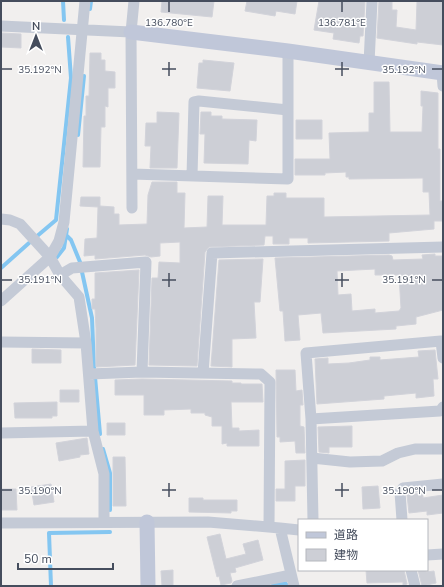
<svg xmlns="http://www.w3.org/2000/svg" width="444" height="587" viewBox="0 0 444 587" font-family="'Nunito Sans','Noto Sans JP',sans-serif">
<rect width="100%" height="100%" fill="#f1efee"/>
<g fill="none" stroke-linecap="round" stroke-linejoin="round">
<!-- stream -->
<path stroke="#84c6f1" stroke-width="4" d="M63,1L64,20
M90,9L91,1
M78,135L84,76
M67,236L71,240L80,262
M36,237L56,220L71,78L68,37
M57,257L64,248L67,229
M1,268L29,243
M82,272L92,318L94,368
M95,377L100,434
M103,449L110,473V510
M273,584L283,583L286,584
M51,586L49,533L110,532"/>
</g>
<!-- building -->
<path fill="#cdcfd6" stroke="#d2d3da" fill-rule="evenodd" d="M162,1H214L212,17L161,12Z
M247,1H297L295,14L276,11L275,16L245,11Z
M319,1H365L363,36H360L359,43L333,39L334,33L314,30Z
M379,1L392,2V10H397L396,27L416,30L417,2L443,1V45L417,42V44L377,38Z
M1,33L21,34V48L1,47Z
M90,53H101V60H105V71L115,72V88H108V107L105,106V127H101L100,167H83L84,116H86V96H89Z
M203,60L234,63L230,91L197,88L199,63H203Z
M374,82H389L390,132H422L423,106H421V91L438,93V149H440V201H443V221H434V229L389,233V241L308,243V238H289V244H273V236H265L264,245L209,247L205,252L197,366L149,365L152,278H158L159,262L180,263V242L160,243V256L151,257L145,255L95,259V255L84,256L85,239L97,238L98,207L80,206L81,197H100V206L114,207V214H119V225L147,224L148,195L152,182H177V193H185L184,228L207,227L208,196H223L222,225H266L267,196H274V193H286V198H324V217L430,215L429,192H423V178L349,179V177H346V172L325,173V175H295V159H330L329,133L369,132V113H374Z
M157,112L179,113L177,168H150L151,146H145L146,123H157Z
M201,112H211V116H222V119L257,120L256,141L249,140L248,164L204,163L205,134H200Z
M296,120H322V139H296Z
M435,254V256H443V310L416,317V324L396,326V329L323,333L321,313L298,315L300,340L285,341L283,311H280L275,258L389,255L392,256L393,260L423,259L422,255ZM375,269V275H399L401,308L399,311L375,313V309L352,311L351,294L338,295L337,271Z
M263,259L260,302H254L256,338L232,339V367L211,366L219,260Z
M139,270L135,365L96,367V328L95,309H92V299H95V273Z
M32,349L61,350V363H32Z
M435,350L438,379H433L434,396L416,398V393L384,396V399L317,404L315,359L328,358V364L349,363L370,360V357H380V360L419,357L418,351Z
M276,370H295L296,391L302,390L303,405H300V426L304,427L305,453H296L295,441L280,442V437H277Z
M142,379L232,381V383H241V384H262L263,402H231L232,428H239V431L259,430V446H227V443L222,444V426H212V417L205,415V413H191V409L164,410V415H144V395H115V380Z
M60,390H79V402H60Z
M57,402V416H52V418H15L14,403Z
M107,423H125V435H107Z
M352,426V447H329V453L319,452L318,427Z
M87,438L89,454L80,455V457L59,461L56,443Z
M113,457H125L126,506H113Z
M305,460V486H295V501H276V489H285V461Z
M51,484L54,502L34,505L31,487Z
M378,486L380,508L363,509L362,487Z
M1,489H16L17,510H1Z
M423,493V498L443,495V513L427,515V511L409,513L407,495Z
M189,498H203V500H237V511H231V513L189,512Z
M220,534L226,559L246,554L243,544L258,540L263,560L235,568L236,572L230,573L232,581L231,583L221,585L219,576L217,577L207,537Z
M173,570V586H162L161,571Z
M366,570H404L407,584L403,585V582L367,583Z
M418,570H426V572L434,571L436,583L422,586Z"/>
<g fill="none" stroke-linecap="round" stroke-linejoin="round">
<!-- street -->
<path stroke="#c4cad6" stroke-width="11" d="M1,26L131,32
M369,63L372,1
M442,73L443,86
M132,174L288,179V51
M192,176L194,102L199,101L288,110
M132,208L131,32L134,1
M1,219L10,220L20,224L50,257L60,275L79,297L86,343L93,431L104,474V522
M60,275L72,268L146,262L142,372
M1,301L50,257L59,241L64,222L85,1
M1,342L86,343
M203,373L212,253L443,247
M89,374L142,372L261,374L270,382L269,527
M311,419L440,411L443,407
M1,433L93,431
M312,458L350,462L382,461L398,453L415,449H443
M313,520L311,419L306,353L441,341L443,358
M402,520L400,492L403,488L443,484
M1,523L208,522L280,528L294,586
M280,528L299,530
M427,555L443,554
M411,570L415,586
M237,586L291,575"/>
<!-- secondary -->
<path stroke="#c0c7d9" stroke-width="15" d="M131,32L288,51L443,73
M147,522L148,586"/>
</g>
<!-- ticks -->
<path fill="none" stroke="#454d5d" stroke-width="1.5" d="M169,2V12M342,2V12M169,62V76M342,62V76M2,69H12M162,69H176M335,69H349M432,69H442M169,273V287M342,273V287M2,280H12M162,280H176M335,280H349M432,280H442M169,483V497M342,483V497M2,490H12M162,490H176M335,490H349M432,490H442"/>
<g font-size="10" text-anchor="middle" fill="#454d5d" stroke="#fff" stroke-width="3" stroke-linejoin="round" paint-order="stroke">
<text x="169" y="26">136.780°E</text>
<text x="342" y="26">136.781°E</text>
<text x="40" y="73">35.192°N</text>
<text x="404" y="73">35.192°N</text>
<text x="40" y="283">35.191°N</text>
<text x="404" y="283">35.191°N</text>
<text x="40" y="494">35.190°N</text>
<text x="404" y="494">35.190°N</text>
</g>
<!-- border -->
<rect width="444" height="587" fill="none" stroke="#454d5d" stroke-width="4"/>
<!-- legend -->
<rect x="298" y="519" width="130" height="52" fill="#ffffff" stroke="#b5b8be"/>
<rect x="306" y="532" width="20" height="6" fill="#c0c7d9" stroke="#b5b8be"/>
<text x="334" y="539" font-size="12" fill="#454d5d">道路</text>
<rect x="306" y="549" width="20" height="12" fill="#cdcfd6" stroke="#b5b8be"/>
<text x="334" y="559" font-size="12" fill="#454d5d">建物</text>
<!-- north arrow -->
<g transform="translate(36 36)" stroke="#ffffff" stroke-width="3" paint-order="stroke">
<path d="M0-3L7 15L0 10L-7 15Z" fill="#454d5d"/>
<text y="-6" font-size="11" font-weight="bold" text-anchor="middle" fill="#454d5d">N</text>
</g>
<!-- scale -->
<path d="M18 563v6h95v-6" fill="none" stroke="#454d5d" stroke-width="2"/>
<text x="24" y="563" font-size="12" fill="#454d5d" stroke="#ffffff" stroke-width="3" paint-order="stroke">50 m</text>
</svg>
